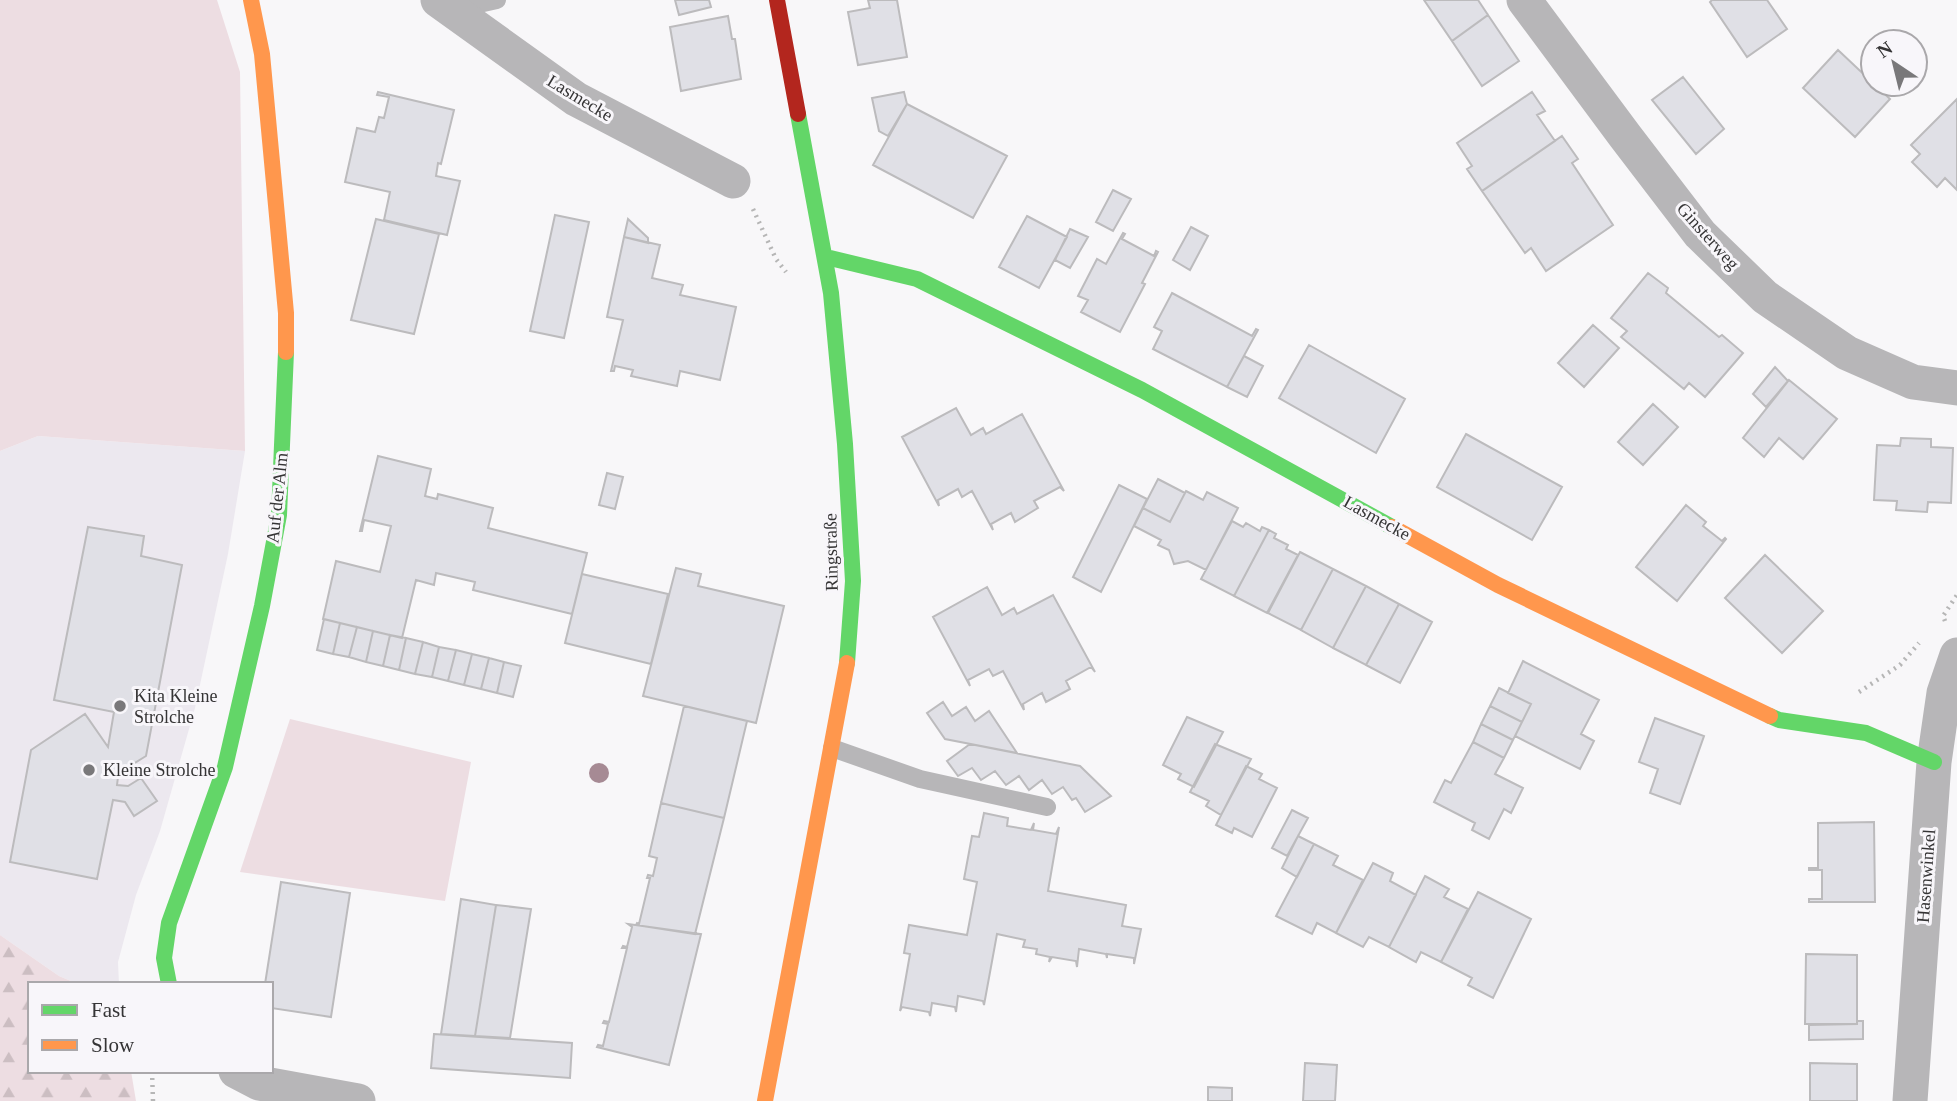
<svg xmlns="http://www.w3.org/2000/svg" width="1957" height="1101" viewBox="0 0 1957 1101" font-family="'Times New Roman',serif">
<defs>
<pattern id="forest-firs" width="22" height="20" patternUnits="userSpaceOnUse" patternTransform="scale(1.75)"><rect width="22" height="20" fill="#eddde2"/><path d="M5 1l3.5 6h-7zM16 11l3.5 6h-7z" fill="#ccbec2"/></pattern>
</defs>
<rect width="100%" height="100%" fill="#f8f7f9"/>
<!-- built -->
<path fill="#ece8ef" d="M38,436L245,451L228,554L195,708L160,831L136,895L118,962L119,984H78L59,976L0,935V451Z"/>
<!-- green -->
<path fill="#eddde2" d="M0,0H217L240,72L245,451L38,436L0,451Z
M290,719L471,762L445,901L240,872Z"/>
<!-- forest -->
<path fill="url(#forest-firs)" d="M0,935L59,976L78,984H30V1071H131L136,1101H0Z"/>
<!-- building -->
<path fill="#e0e0e6" stroke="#bcbbbd" stroke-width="2" d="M675,0H709L711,7L679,15Z
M868,0H897L907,57L858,65L848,12L870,8Z
M1424,0H1478L1488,15L1452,41Z
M1712,0H1767L1787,29L1747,57L1710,2Z
M1488,15L1519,61L1482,86L1452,41Z
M728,16L732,39H735L741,79L681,91L670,27Z
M1838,50L1890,99L1855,137L1803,88Z
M1683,77L1724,129L1696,154L1652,100Z
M378,92L454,110L441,164L438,163L436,176L460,181L447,235L384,220L390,192L345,182L357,128L375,132L379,117L384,118L389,97L377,95Z
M904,92L907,104L888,136L879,131L872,98Z
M1532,92L1545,111L1537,115L1555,141L1482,191L1467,169L1472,166L1457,143Z
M1957,99V190L1945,178L1937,187L1912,162L1920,154L1911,145Z
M907,104L1007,156L973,218L873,165Z
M1562,136L1578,159L1572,163L1613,225L1546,271L1531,248L1525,253L1482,191Z
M1113,190L1131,199L1113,231L1096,222Z
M555,215L589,222L564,338L530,331Z
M1027,216L1067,237L1039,288L999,267Z
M376,219L439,234L414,334L351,320Z
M628,219L648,238V243L624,237Z
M1191,227L1208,236L1190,270L1173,260Z
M1070,229L1088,237L1070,268L1055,260Z
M1123,233L1125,234L1122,239L1154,256L1156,251L1158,252L1142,283L1145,284L1120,332L1081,312L1088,300L1078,296L1097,259L1106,264Z
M624,237L660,245L652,278L683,285L680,295L736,307L720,380L680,371L677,386L631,376L633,370L615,366L614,371H611L623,320L607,317Z
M1648,273L1668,288L1666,293L1719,337L1722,335L1743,353L1705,397L1689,383L1684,389L1621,337L1627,331L1611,318Z
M1172,293L1252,336L1256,329L1258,330L1227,387L1153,349L1162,331L1154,327Z
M1593,325L1619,348L1584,387L1558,363Z
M1309,345L1405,399L1376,453L1279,398Z
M1244,356L1263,366L1247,397L1227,387Z
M1775,367L1788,381L1766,407L1753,394Z
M1789,380L1837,419L1803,459L1779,438L1764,457L1743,438Z
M1653,404L1678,427L1643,465L1618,442Z
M956,408L971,435L983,428L986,434L1022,414L1064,491L1060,487L1034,501L1038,508L1015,522L1011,513L991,524L993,530L972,491L962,497L958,489L938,500L939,506L902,437Z
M1466,434L1562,487L1532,540L1437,487Z
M1901,438L1931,439V447L1953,448L1951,503L1928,502L1927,512L1896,510L1897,501L1874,500L1877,445L1900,446Z
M378,456L431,469L425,496L437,499L438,494L493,508L488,528L587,553L572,614L473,590L475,582L436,573L434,585L416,580L402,638L323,619L336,561L380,572L391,526L364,520L362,531H360Z
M607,473L623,477L615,509L599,505Z
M1158,479L1185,493L1170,522L1143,508Z
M1119,485L1147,499L1101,592L1073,577Z
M1186,491L1203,500L1207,492L1238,508L1206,570L1188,561L1174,564L1169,550L1158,545L1161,540L1134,526L1143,508L1170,522Z
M1686,505L1706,522L1703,526L1722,541L1725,538L1726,539L1677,601L1636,567Z
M1232,521L1243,527L1246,523L1260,531L1262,527L1269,530L1234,596L1201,579Z
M88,527L144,536L141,556L182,565L146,756L125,769H119L117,785L128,786L141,778L157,801L134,816L125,802L113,800L97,879L10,862L31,750L85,714L108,747L114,712L54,700Z
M1269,530L1276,534L1274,538L1288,545L1286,549L1298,555L1267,613L1234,596Z
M1300,552L1333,569L1301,630L1268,613Z
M1765,555L1823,611L1782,653L1725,598Z
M676,568L701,574L698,586L784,606L756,723L643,696Z
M1333,569L1366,586L1333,648L1301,630Z
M582,574L668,594L651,664L565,643Z
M1366,586L1399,604L1366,665L1333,648Z
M987,587L1002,615L1014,608L1017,614L1053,595L1095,672L1091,667L1066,681L1070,689L1046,702L1042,693L1023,704L1024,710L1003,671L993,676L989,669L968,680L970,686L933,617Z
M1399,604L1432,622L1400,683L1366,665Z
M324,619L340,623L333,654L317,650Z
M340,623L357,627L349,657L333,654Z
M357,627L373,631L366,662L349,657Z
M373,631L390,635L383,666L366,662Z
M390,635L406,638L399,670L383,666Z
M406,638L423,642L415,674L399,670Z
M423,642L439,647L432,677L415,674Z
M439,647L456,650L448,681L432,677Z
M456,650L472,654L464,685L448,681Z
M472,654L489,658L481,689L464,685Z
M489,658L504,662L497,693L481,689Z
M1523,661L1599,700L1581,734L1594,741L1580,769L1515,736L1531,704L1508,693Z
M504,662L521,666L513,697L497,693Z
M1499,688L1531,704L1522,722L1490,706Z
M943,702L952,716L966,707L975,721L989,711L1017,753L945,739L927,713Z
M684,706L747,721L724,818L661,803Z
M1490,706L1522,722L1513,740L1481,724Z
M1187,717L1223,732L1194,787L1178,779L1181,774L1163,765Z
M1655,718L1704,736L1680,804L1650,793L1658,769L1639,762Z
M1481,724L1513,740L1504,758L1473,742Z
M1473,742L1504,758L1495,774L1523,788L1511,813L1504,809L1489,839L1472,830L1475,823L1434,802L1445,780L1451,783Z
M970,744L1080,766L1111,796L1085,812L1076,798L1072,800L1063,787L1052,794L1042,780L1029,790L1019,776L1006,785L995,771L981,780L972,768L958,776L947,761Z
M1215,744L1251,759L1221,815L1206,806L1209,801L1190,792Z
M1246,766L1262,774L1259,779L1277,788L1252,837L1234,828L1232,833L1216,825Z
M661,803L724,818L695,934L636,925L637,923L639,924L650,878H647L648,875L653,876L657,858L649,856Z
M1292,810L1308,818L1287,856L1272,848Z
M984,813L1008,818L1007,826L1031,830L1034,823L1033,830L1056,834L1059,827L1048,891L1126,905L1122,926L1141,929L1134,964V958L1107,954V958L1106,954L1079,949L1077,967L1076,961L1052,957L1049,962L1050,957L1036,954L1037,949L1023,947L1025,940L997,934L984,1005L983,1001L958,996L956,1012L955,1007L932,1003L930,1016L929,1012L902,1007L900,1011L910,954L904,953L909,925L967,935L977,882L964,879L972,836L979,837Z
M1874,822L1875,902H1809V899H1822V870H1809V868H1818V823Z
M1298,836L1314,844L1297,877L1282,868Z
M1314,844L1338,856L1333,865L1363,880L1336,933L1317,923L1312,934L1276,916Z
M1373,863L1393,873L1390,881L1416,895L1389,947L1369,937L1363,947L1336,933Z
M1425,876L1449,889L1444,897L1468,909L1441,962L1421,952L1416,962L1389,947Z
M281,882L350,893L331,1017L271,1008V984H265Z
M1478,892L1531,919L1493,998L1468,985L1472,978L1441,962Z
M461,899L496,905L475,1036L441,1034Z
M496,905L531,909L510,1038L475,1036Z
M628,924L701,934L669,1065L597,1047L598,1045L603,1046L608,1024L603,1023L604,1021L609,1022L627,948H622L623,946L627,947L632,927Z
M1806,954L1857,955V1024H1805Z
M1857,1021H1863V1039L1809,1040V1025L1857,1024Z
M434,1034L572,1043L570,1078L431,1068Z
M1305,1063L1337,1065L1335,1101H1303Z
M1810,1063L1857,1064V1101H1810Z
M1208,1087L1232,1088V1101H1208Z"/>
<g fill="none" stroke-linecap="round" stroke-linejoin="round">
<!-- path -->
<path stroke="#b6b6b6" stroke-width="4.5" stroke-dasharray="2 5" stroke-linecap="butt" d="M753,209L776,259L786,272
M1945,621L1943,616L1957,595
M1859,692L1900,665L1919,643
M152,1071L153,1101"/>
<!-- lane -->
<path stroke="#b7b6b8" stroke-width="18" d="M452,10L497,0
M832,748L920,779L1047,807"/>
<!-- street -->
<path stroke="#b7b6b8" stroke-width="35" d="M438,0L576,99L733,181
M1524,0L1625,136L1700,234L1765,297L1847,353L1913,382L1957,388
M236,1071L259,1083L358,1101
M1910,1101L1934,762L1944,693L1957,655"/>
<!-- fast -->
<path stroke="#63d668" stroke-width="16" d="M798,114L831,293L845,444L853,581L847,663
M826,257L917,279L1142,390L1392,527
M1770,716L1779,720L1866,733L1934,762
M169,984L164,958L169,923L225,767L262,606L279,515L286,352"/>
<!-- slow -->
<path stroke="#ff974d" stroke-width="16" d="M251,0L262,54L286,313V352
M1392,527L1498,585L1770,716
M765,1101L847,663"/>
<!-- jam -->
<path stroke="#b3261e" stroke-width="16" d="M777,0L798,114"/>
</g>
<!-- trees -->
<circle fill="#a68a94" cx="599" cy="773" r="10"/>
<!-- markers -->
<g fill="#79787a" stroke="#f8f6fa" stroke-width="2.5">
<circle cx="120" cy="706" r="7"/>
<circle cx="89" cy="770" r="7"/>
</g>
<g text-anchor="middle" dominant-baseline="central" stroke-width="6" stroke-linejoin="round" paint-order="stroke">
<!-- street labels -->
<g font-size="18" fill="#353435" stroke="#f8f6fa">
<text transform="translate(580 98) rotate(31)">Lasmecke</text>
<text transform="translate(1708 236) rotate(48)">Ginsterweg</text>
<text transform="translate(277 498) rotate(-84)">Auf der Alm</text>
<text transform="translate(1377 518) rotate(29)">Lasmecke</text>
<text transform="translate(831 552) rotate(-91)">Ringstraße</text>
<text transform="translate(1926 876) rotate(-86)">Hasenwinkel</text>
</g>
<!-- poi labels -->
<g font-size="18" fill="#353435" stroke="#f8f6fa" text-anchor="start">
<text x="134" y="696">Kita Kleine<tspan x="134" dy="21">Strolche</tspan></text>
<text x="103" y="770">Kleine Strolche</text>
</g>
</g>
<!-- legend -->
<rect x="28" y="982" width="245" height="91" fill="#f8f6fa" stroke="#aaa8ab" stroke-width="2"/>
<rect x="42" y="1005" width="35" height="10" fill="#63d668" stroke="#aaa8ab" stroke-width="2"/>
<text x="91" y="1017" font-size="21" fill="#353435">Fast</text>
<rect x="42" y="1040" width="35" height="10" fill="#ff974d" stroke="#aaa8ab" stroke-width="2"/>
<text x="91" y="1052" font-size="21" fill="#353435">Slow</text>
<!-- north arrow -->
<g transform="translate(1894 63) rotate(325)"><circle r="33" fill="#f8f6fa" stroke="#aaa8ab" stroke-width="2"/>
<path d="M0-5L12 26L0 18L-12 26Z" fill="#79787a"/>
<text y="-10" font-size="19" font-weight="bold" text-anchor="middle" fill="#353435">N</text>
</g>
</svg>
